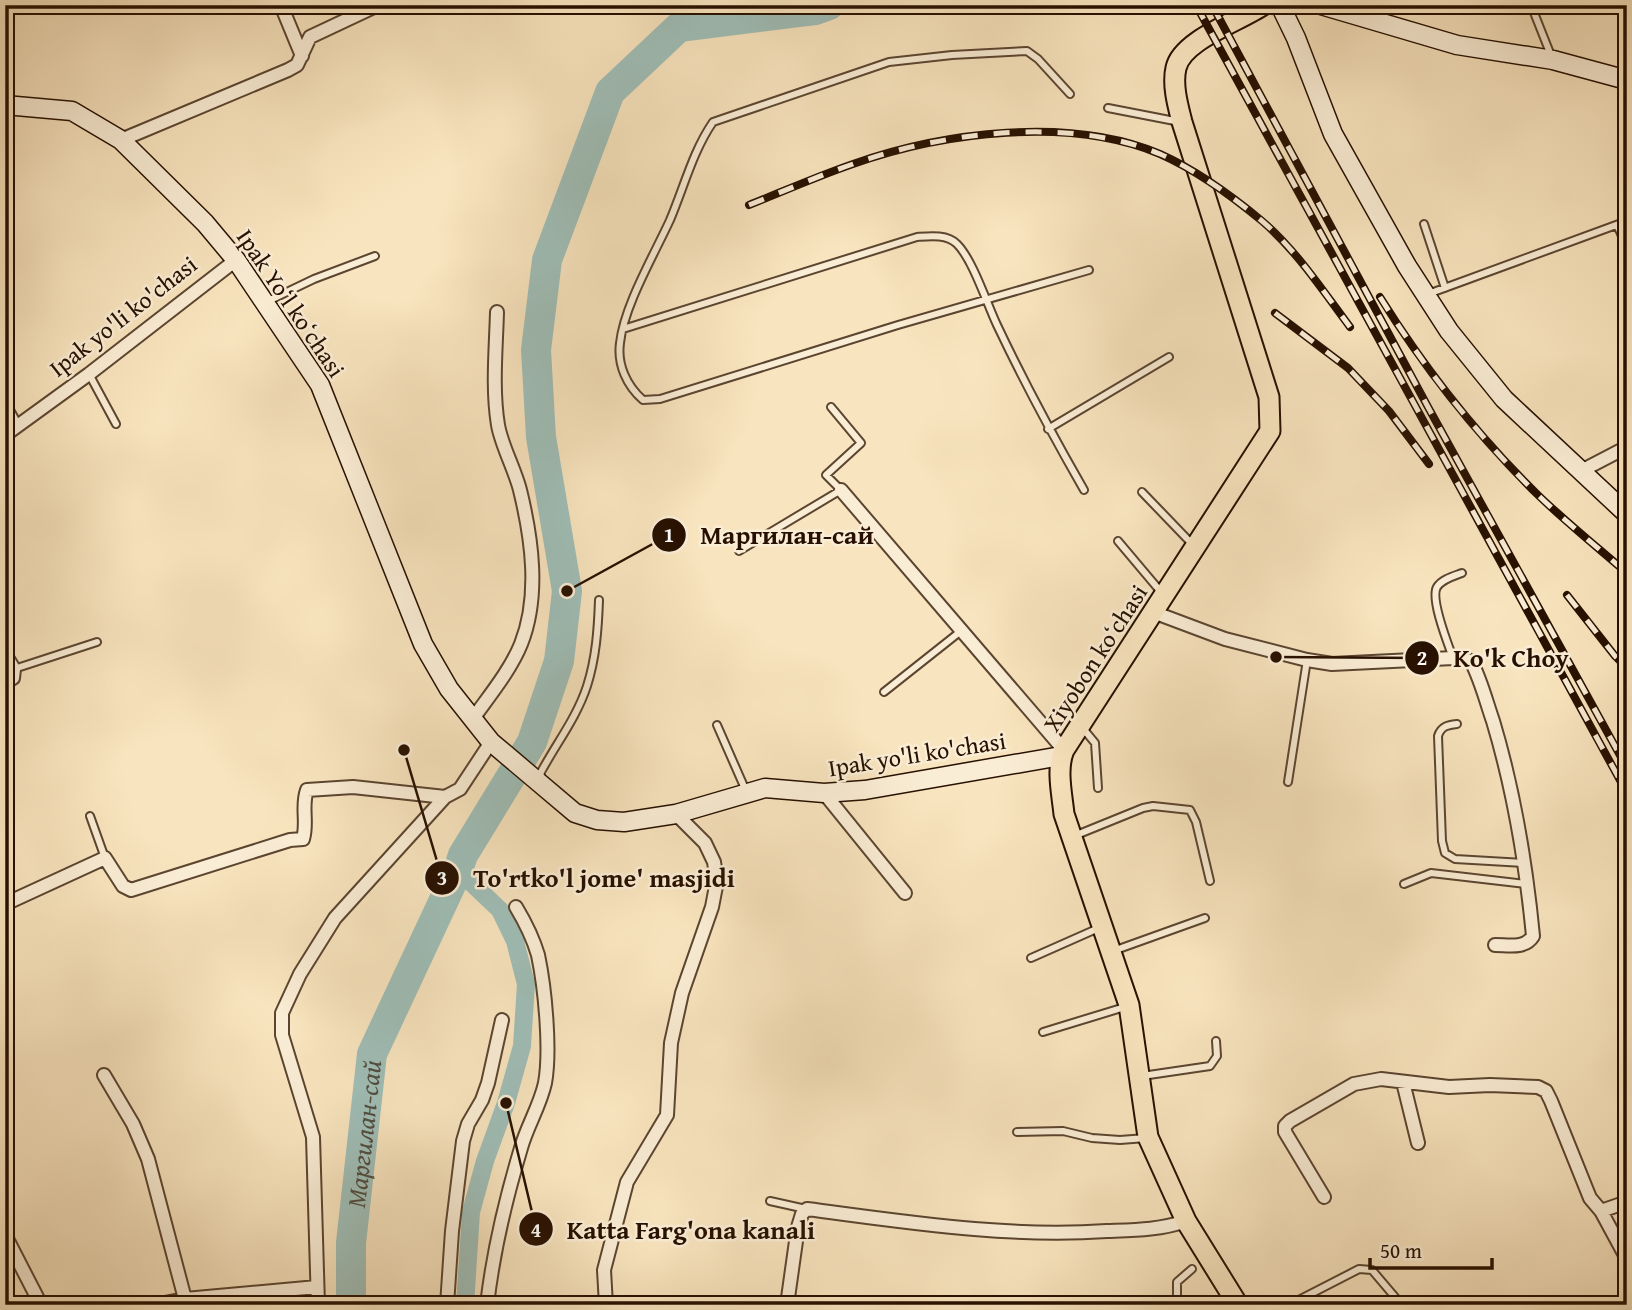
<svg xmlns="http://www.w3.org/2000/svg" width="1632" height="1310" viewBox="0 0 1632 1310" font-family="'Gentium Book Plus',serif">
<rect width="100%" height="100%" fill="#f8e4be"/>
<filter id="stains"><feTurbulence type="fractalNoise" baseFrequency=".00286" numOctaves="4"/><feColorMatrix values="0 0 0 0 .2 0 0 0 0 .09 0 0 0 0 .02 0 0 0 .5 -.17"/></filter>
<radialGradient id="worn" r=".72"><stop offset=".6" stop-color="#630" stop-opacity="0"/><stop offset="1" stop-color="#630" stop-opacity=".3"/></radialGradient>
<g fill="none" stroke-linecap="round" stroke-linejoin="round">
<!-- canal -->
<path stroke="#9fbeb7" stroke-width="18" d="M458,870L500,910L515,941L526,984L522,1046L506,1103L485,1161L471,1212L465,1305"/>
<!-- river -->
<path stroke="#9fbeb7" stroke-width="30" id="s1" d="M351,1305V1243L372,1054L458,870L463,855L532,742L559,661L567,591L541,437L536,350L547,260L610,92L679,27L815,10L829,5"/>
<defs>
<path id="lane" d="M1531,5L1552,58
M1070,94L1038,59L1027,51L952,55L889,62L713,122C693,151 684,187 670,220C654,255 624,306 620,343C617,365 627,386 643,400L660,399L898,325L1089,270
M1108,108L1180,122
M1424,224L1445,288
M1617,225L1627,247
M1428,294L1627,221
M266,302L314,279L375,256
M623,329L917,237C930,236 947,234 957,244C973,260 987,304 997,325C1024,382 1053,436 1084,490
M89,374L116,424
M5,401L19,426
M1048,429L1169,357
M1142,492L1194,546
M1118,541L1161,592
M739,551L841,490L826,475L861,443L831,407
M1453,658C1448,644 1430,599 1437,587C1442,579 1454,576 1462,573
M14,669L97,642
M884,692L961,631
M1457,724C1448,725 1441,726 1438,736L1442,841L1445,853L1455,859L1524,863
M717,725L746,791
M1081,726L1095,743L1098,788
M540,778L541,772C556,744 577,717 587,686C596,658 598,629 599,600
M1288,782L1307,660
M90,816L105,858
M1074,836L1143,808L1153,806L1190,810L1196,822L1210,881
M1404,884L1431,873L1526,884
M1113,951L1205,918
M1031,958L1101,927
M1043,1032L1128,1006
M1142,1076L1210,1066L1217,1056L1216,1041
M1017,1132L1063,1131L1092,1138L1120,1140L1146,1138
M770,1201L806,1209
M1181,1305L1177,1295V1282L1192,1269
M1289,1305L1359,1269L1372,1270L1400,1303"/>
<path id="street" d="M281,5L302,56
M121,140L288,70L297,65L310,37L378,5
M5,435L89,374L236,260
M1581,471L1627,447
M841,490L1064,750
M1153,612L1225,639L1307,660L1332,664L1453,658L1471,661C1481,680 1486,701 1493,721C1514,791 1526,864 1533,936C1525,949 1509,945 1495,945
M5,654L14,669L13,678L5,683
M472,720C489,696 510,671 521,644C540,596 532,539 520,490C515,470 501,444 498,425C492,388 496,349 497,312
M824,793L905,893
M5,904L105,858L123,886L131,890L290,840L303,839C308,822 301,806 307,790L353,787L445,797
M104,1075L133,1124L148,1159L185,1299
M1403,1082L1418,1143
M1324,1197L1285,1132V1126L1290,1121L1354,1084L1381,1079L1449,1087L1490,1085L1538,1087L1546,1091L1551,1101L1590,1198L1601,1211L1627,1259
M1601,1211L1627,1202
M5,1235L41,1305
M154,1305L185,1299L317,1287
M318,1305L313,1137L282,1035V1013L300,974L335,918L445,797L460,789L491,742
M447,1305L452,1231L463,1141L468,1124L482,1100L488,1083L502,1020
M487,1305C493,1253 506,1198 521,1148C527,1126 540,1106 545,1083C551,1050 545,988 538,955C533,938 525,922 516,907
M606,1305L604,1270L627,1182L667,1115L671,1043L682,993L712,907L717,881L714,862L705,843L676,814
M787,1305L798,1227L802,1214L807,1209C907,1222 1006,1238 1107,1231C1134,1230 1160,1230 1186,1221"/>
<path id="secondary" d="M1280,5L1296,38L1333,134L1407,266L1449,331L1504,399L1627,514
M1321,5L1457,45L1553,60L1627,80
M5,105L72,111L121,140L205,223L236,260L320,385L423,644L449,689L491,742L575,813L597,820L624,822L676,814L765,788L824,793L865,790L1061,756"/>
<path id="primary" d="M1238,1305L1186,1221L1148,1137L1129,1005L1064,814C1062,794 1056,769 1064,750L1270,431L1269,397L1182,122C1178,106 1172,85 1176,68C1182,40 1240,21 1263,5"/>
</defs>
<!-- lane casing -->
<use href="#lane" stroke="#5b4530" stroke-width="10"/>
<!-- street casing -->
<use href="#street" stroke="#5b4530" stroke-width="16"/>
<!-- secondary casing -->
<use href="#secondary" stroke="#271000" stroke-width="21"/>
<!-- primary casing -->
<use href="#primary" stroke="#271000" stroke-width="23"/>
<!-- lane -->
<use href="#lane" stroke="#faedd5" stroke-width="6"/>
<!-- street -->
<use href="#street" stroke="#faedd5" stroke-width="12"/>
<!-- secondary -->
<use href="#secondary" stroke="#faedd5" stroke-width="18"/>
<!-- primary -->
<use href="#primary" stroke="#f8e4be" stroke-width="19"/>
<defs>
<path id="rail" d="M1196,5L1627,793
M1212,5L1428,407L1627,768
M749,205C784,191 818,176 853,164C943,132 1070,116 1160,154C1196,170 1232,196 1262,221C1297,251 1323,291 1350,327
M1380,297C1425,369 1477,435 1538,495C1566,522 1597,547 1627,573
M1275,313L1348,368L1389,411L1429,464
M1567,595L1615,656L1627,668"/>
</defs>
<!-- rail casing -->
<use href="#rail" stroke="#271000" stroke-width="8"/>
<!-- rail -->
<use href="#rail" stroke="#faedd5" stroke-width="5" stroke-dasharray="16" stroke-linecap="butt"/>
</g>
<g text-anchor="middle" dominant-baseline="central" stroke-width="5" stroke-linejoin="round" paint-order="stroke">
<!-- street labels -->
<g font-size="24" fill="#271000" stroke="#faedd5">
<text transform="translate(291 303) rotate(56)">Ipak Yoʻl koʻchasi</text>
<text transform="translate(123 316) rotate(-38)">Ipak yo'li ko'chasi</text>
<text transform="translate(1095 658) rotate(-57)">Xiyobon koʻchasi</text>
<text transform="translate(917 754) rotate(-9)">Ipak yo'li ko'chasi</text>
</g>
<!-- water labels -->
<g font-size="26" font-style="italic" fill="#514d40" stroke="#faedd5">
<text stroke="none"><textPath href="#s1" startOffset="172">Маргилан-сай</textPath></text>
</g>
</g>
<!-- callouts -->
<path fill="none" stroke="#271000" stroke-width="2.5" d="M567 591L669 535M1276 657L1422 658M404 750L442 878M506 1103L536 1229"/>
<g fill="#271000" stroke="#faedd5" stroke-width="2.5">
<circle cx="567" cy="591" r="7"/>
<circle cx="1276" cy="657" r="7"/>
<circle cx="404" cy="750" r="7"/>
<circle cx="506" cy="1103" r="7"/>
<circle cx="669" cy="535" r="18"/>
<circle cx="1422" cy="658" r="18"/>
<circle cx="442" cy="878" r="18"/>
<circle cx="536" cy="1229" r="18"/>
</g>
<g font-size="21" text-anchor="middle" font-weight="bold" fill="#fff">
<text x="669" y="542">1</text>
<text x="1422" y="665">2</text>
<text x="442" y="885">3</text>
<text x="536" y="1237">4</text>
</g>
<g font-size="26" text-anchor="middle" font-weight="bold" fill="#271000" stroke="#faedd5" stroke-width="5" stroke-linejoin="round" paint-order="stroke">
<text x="787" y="544">Маргилан-сай</text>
<text x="1511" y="667">Ko'k Choy</text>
<text x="604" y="887">To'rtko'l jome' masjidi</text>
<text x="691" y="1239">Katta Farg'ona kanali</text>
</g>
<!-- margin -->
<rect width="1632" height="1310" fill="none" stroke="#f8e4be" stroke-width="28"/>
<rect x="7" y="7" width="1618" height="1296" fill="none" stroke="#271000" stroke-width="3.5"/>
<rect x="14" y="14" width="1604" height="1282" fill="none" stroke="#271000" stroke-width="2"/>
<!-- scale -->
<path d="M1370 1258v10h122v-10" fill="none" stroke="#271000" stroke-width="3.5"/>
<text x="1380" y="1258" font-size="21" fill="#271000" stroke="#faedd5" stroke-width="5" paint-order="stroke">50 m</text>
<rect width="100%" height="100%" filter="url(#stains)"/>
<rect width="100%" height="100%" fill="url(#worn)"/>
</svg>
